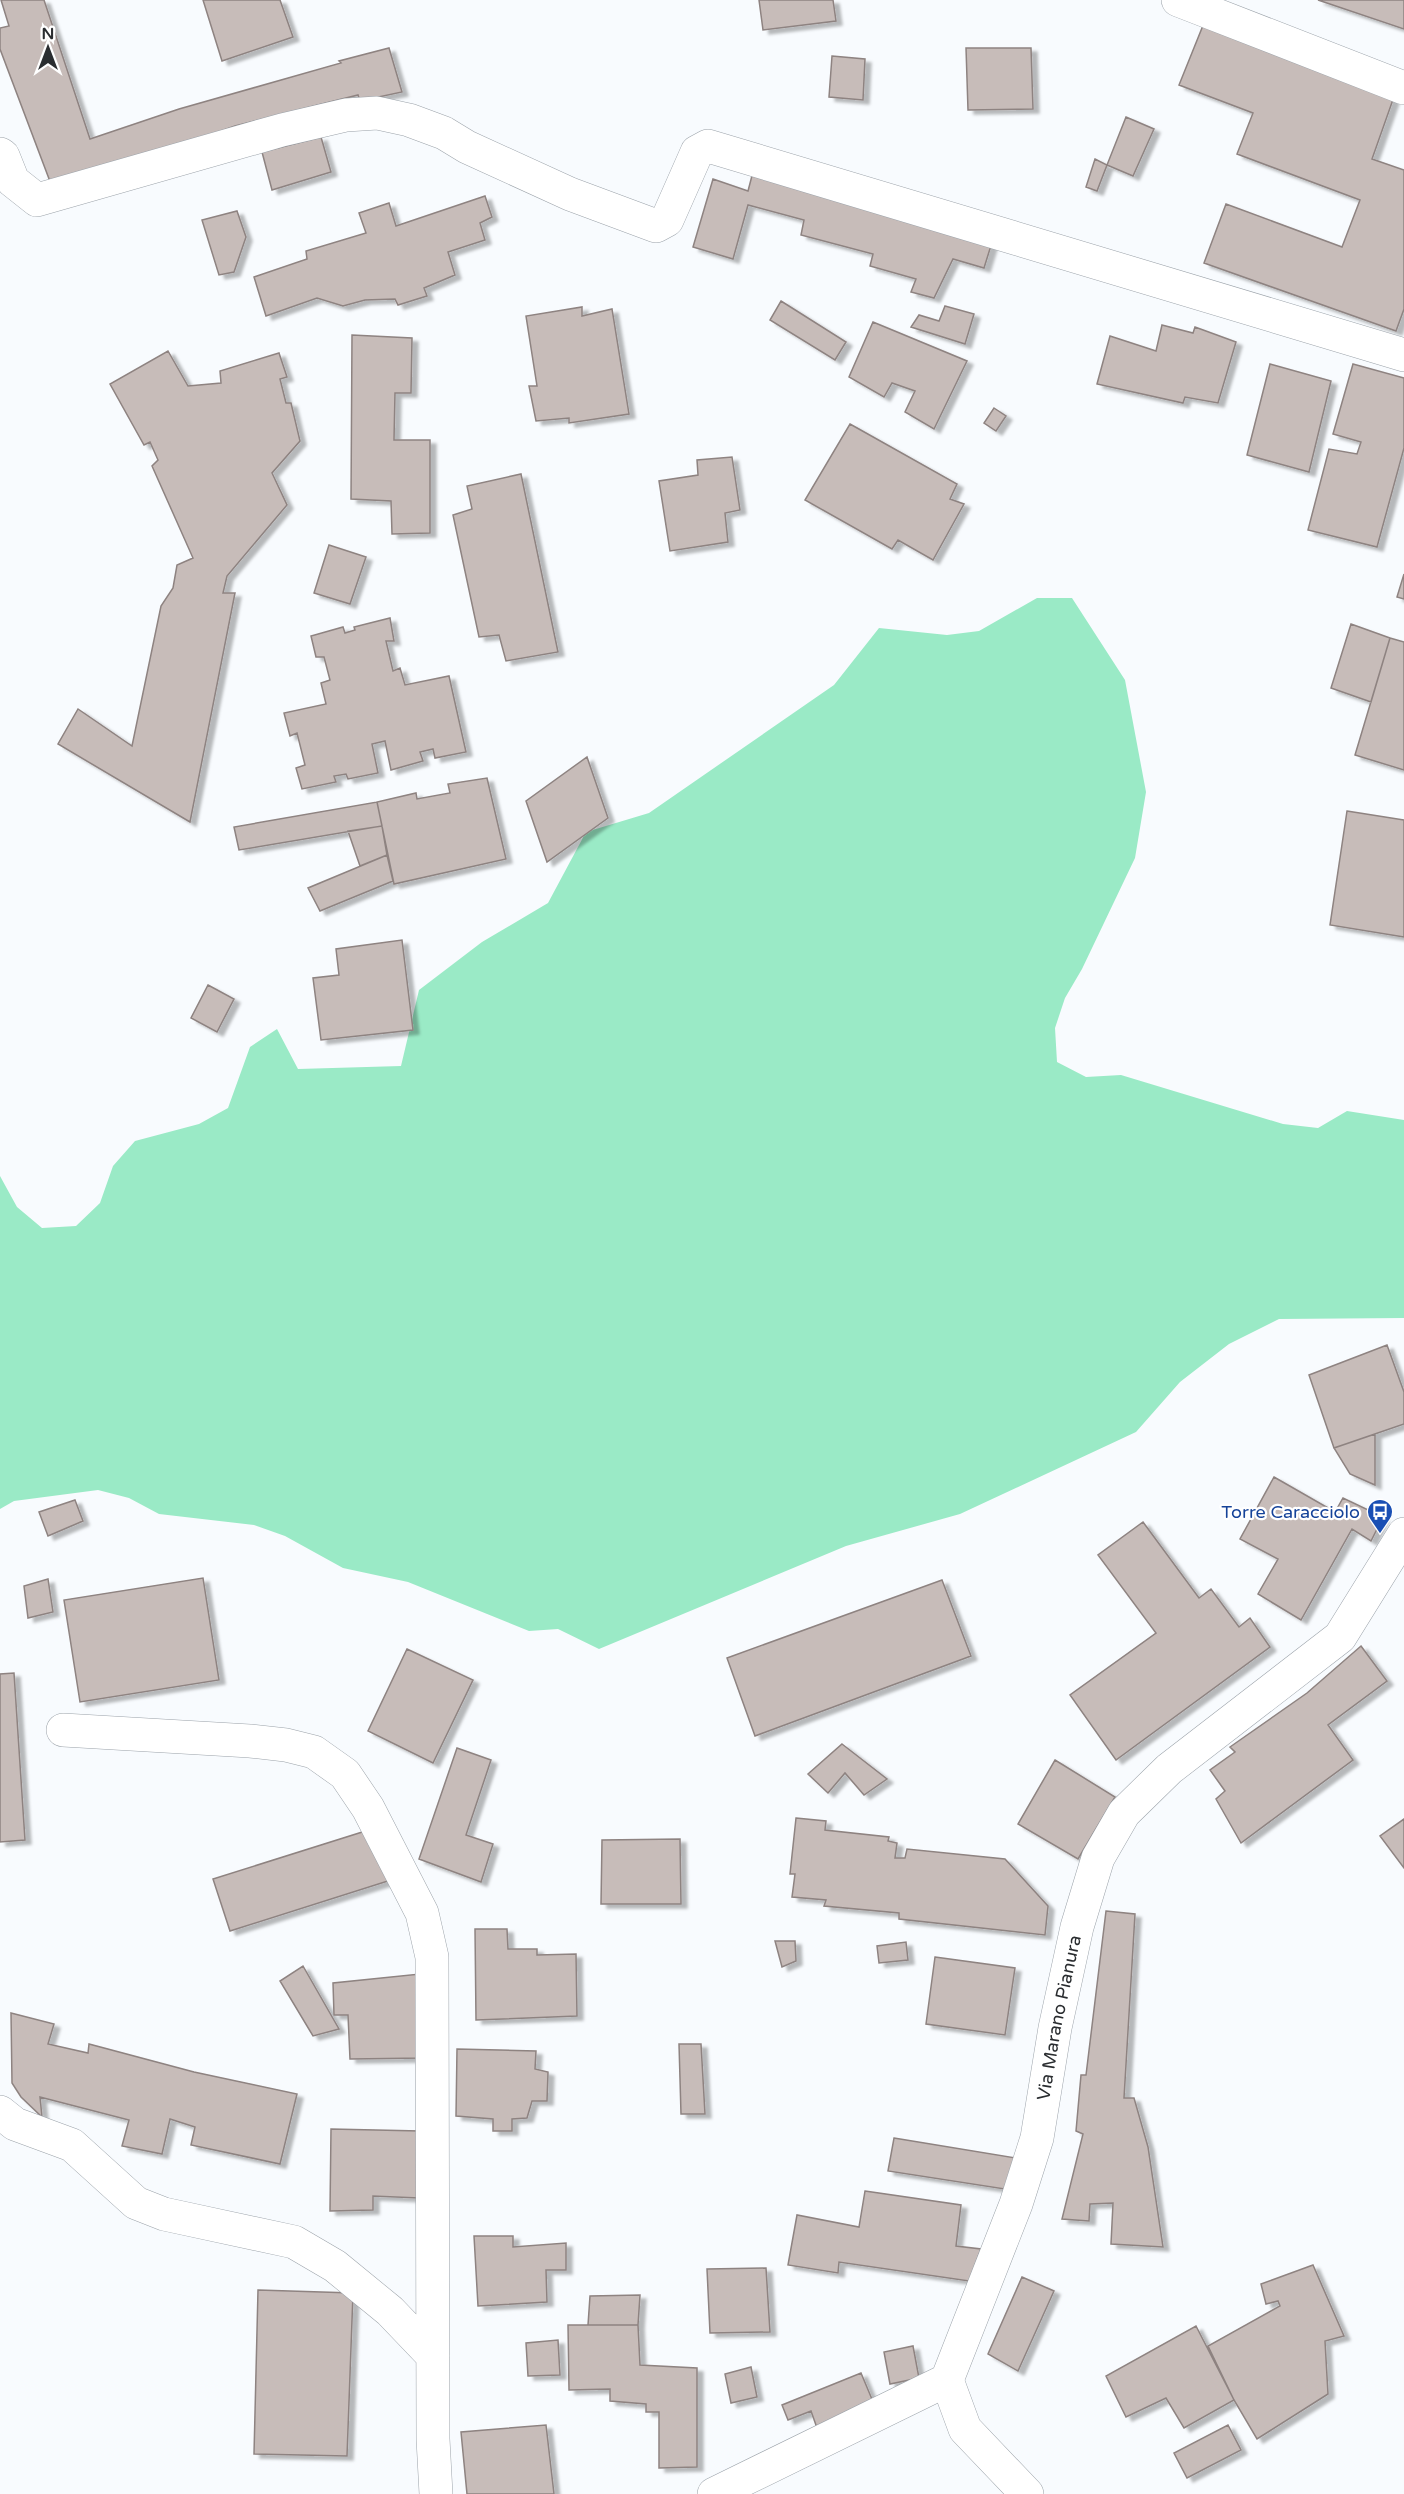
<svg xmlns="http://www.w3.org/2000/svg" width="1404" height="2494" viewBox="0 0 1404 2494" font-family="'Varela Round',sans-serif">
<defs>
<filter id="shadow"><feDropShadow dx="6" dy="4" stdDeviation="1.5" flood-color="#0004"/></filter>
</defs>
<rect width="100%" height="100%" fill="#f8fbfe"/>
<!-- green -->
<path fill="#9aeac6" d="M1037,598H1072L1125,680L1146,792L1135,858L1082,969L1065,998L1055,1028L1057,1062L1086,1077L1121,1075L1283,1124L1318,1128L1347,1111L1404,1120V1318L1279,1319L1229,1344L1180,1382L1136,1432L960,1514L846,1546L599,1649L558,1629L529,1631L408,1582L343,1568L285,1536L254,1525L159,1514L129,1498L98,1490L14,1501L0,1509V1176L17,1207L42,1228L76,1226L100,1203L113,1166L135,1141L199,1124L228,1108L250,1047L277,1029L298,1069L401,1066L419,990L482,942L548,903L586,832L649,813L834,685L879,628L947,635L979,631Z"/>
<!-- building -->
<path fill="#c7bcb9" stroke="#8e8381" stroke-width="1.5" filter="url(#shadow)" d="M1,0H44L90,139L179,109L341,63L339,61L389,48L402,92L360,101L358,95L235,126L54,192L0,49V28L9,26Z
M203,0H280L293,37L222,61Z
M759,0H833L836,21L763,30Z
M1318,0H1404V29Z
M1204,23L1396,91L1372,159L1404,170V309L1396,331L1204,263L1226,204L1342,247L1360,200L1237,154L1253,113L1179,85Z
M966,48H1031L1033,109L968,110Z
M832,56L865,59L863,100L829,97Z
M1126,117L1154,129L1133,176L1107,165Z
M321,137L331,172L272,190L262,152Z
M1095,159L1107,165L1097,191L1086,187Z
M754,168L993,239L984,268L953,259L934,298L911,292L916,279L870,266L873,254L801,235L804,220L748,205L733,259L693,247L713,179L748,191Z
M485,196L492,217L480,223L485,240L448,252L455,275L424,288L427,296L398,305L395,299L365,300L343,306L317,298L266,316L254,277L307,259L306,251L366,233L359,213L389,203L396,226Z
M237,211L246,237L234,272L219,275L202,220Z
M781,301L846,342L835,360L770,320Z
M945,306L974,314L965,344L911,327L919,315L939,321Z
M582,307V316L612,309L629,414L569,423V418L536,421L529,386H537L526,316Z
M873,322L967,361L934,429L905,412L915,391L892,383L884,397L849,377Z
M1162,325L1193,333L1195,327L1236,342L1218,403L1185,397L1183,403L1097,384L1110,336L1156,351Z
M352,335L412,338L411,393H395L394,440H430V533L392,534L391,501L351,499Z
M168,351L188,386L221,383L220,371L279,353L287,377L280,379L286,403H291L300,441L272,473L287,505L227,576L223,593H235L190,822L58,744L78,709L132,746L161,606L173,588L177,565L193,558L152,466L158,460L150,442L144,445L110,384Z
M1270,364L1331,381L1309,472L1247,455Z
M1353,364L1404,378V448L1377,547L1308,530L1329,449L1357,454L1361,442L1333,434Z
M994,408L1006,416L996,431L984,423Z
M850,424L957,484L950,499L964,504L933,560L898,540L892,549L805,500Z
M732,457L740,510L725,513L728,542L670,551L659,481L698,475L697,460Z
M521,474L558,652L506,661L499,635L479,637L453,515L472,509L467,486Z
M329,545L366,557L350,604L314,593Z
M1404,574V599L1397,597Z
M390,618L394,641H386L393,671L400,668L405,685L449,676L466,752L435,758L433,749L420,752L423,761L391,770L385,741L372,744L378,773L348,779L346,774L334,776L336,782L302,789L296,768L305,765L297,733L290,736L284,713L326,704L321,683L330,680L324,657H316L311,636L343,627L345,633L355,630L354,627Z
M1351,624L1390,638L1371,702L1331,688Z
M1390,638L1404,642V770L1355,755Z
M587,757L608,818L547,862L526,801Z
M487,778L506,859L394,884L377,802L416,793L417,799L450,793L448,784Z
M377,802L382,826L239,850L234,827Z
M1347,811L1404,820V937L1330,925Z
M382,826L387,855L360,866L348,831Z
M387,855L393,881L320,911L308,888Z
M402,940L413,1030L321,1040L313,978L339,975L336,949Z
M208,985L234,999L217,1032L191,1018Z
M1387,1345L1404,1392V1424L1334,1448L1309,1375Z
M1375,1434V1485L1350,1474L1334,1448Z
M1274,1477L1335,1512L1343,1498L1383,1517L1371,1541L1352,1529L1301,1620L1258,1594L1278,1559L1240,1539Z
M75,1500L83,1521L48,1536L39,1512Z
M1143,1522L1199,1598L1211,1589L1239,1627L1250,1618L1270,1647L1116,1760L1070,1695L1156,1633L1098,1555Z
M203,1578L219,1680L80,1702L64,1600Z
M48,1579L53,1612L28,1618L24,1586Z
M942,1580L971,1656L755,1736L727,1658Z
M1361,1646L1387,1681L1328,1725L1353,1760L1241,1843L1216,1799L1225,1791L1210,1770L1235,1752L1230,1747L1307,1693Z
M407,1649L473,1680L433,1763L368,1731Z
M14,1673L25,1840L0,1842V1674Z
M842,1744L887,1779L864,1795L845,1773L828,1793L808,1774Z
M457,1748L491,1760L466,1835L493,1844L481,1882L419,1859Z
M1055,1760L1115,1797L1078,1859L1018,1824Z
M796,1818L826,1821L825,1830L889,1837L888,1841L897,1843L895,1858H905L907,1849L1005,1859L1048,1906L1045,1935L899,1919V1913L824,1906L826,1900L792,1897L795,1874H790Z
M1404,1819V1868L1380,1836Z
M375,1828L391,1880L230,1931L213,1879Z
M680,1839L681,1904H601L602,1840Z
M1106,1911L1135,1914L1124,2098H1134L1148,2147L1163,2247L1111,2244L1113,2203L1090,2204L1089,2221L1062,2219L1083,2134L1076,2131L1081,2075H1086Z
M475,1929H507L508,1949H537V1955L576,1954L577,2016L476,2020Z
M775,1941H795L796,1961L782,1967Z
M906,1942L908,1960L879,1963L877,1946Z
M935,1957L1015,1968L1005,2035L926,2024Z
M303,1966L339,2029L313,2036L280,1981Z
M420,1974L424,2058L350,2059L348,2015H334L333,1983Z
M11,2013L54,2024L48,2044L88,2053L89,2044L194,2072L297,2094L280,2164L191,2145L195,2127L170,2119L162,2154L122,2146L129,2120L40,2097L42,2117L21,2097L12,2083Z
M679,2044H701L705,2114H681Z
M457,2049L536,2051L535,2069L548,2072L547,2101H532L527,2118L512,2119V2131H493V2119L456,2116Z
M331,2129L420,2131L419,2198L373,2196V2210L330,2211Z
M894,2138L1016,2158L1011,2190L888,2171Z
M865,2191L961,2205L956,2246L981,2249L969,2281L839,2262L838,2273L788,2265L797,2215L859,2227Z
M474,2236H513V2247L566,2243V2270H546L547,2302L478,2306Z
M1313,2265L1344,2336L1325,2341L1328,2394L1257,2439L1234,2400L1208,2346L1280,2306L1278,2301L1266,2304L1261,2284Z
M766,2268L770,2332L710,2333L707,2269Z
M1022,2277L1054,2291L1018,2371L988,2354Z
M258,2290L353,2293L347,2456L254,2454Z
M640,2295L638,2325H588L590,2296Z
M568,2325H638L640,2365L697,2368V2467L659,2468V2412H646V2404L610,2401V2389L569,2390Z
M1196,2326L1234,2400L1184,2428L1166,2398L1126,2417L1106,2376Z
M558,2340L560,2375L528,2376L526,2343Z
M913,2346L919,2378L890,2384L884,2352Z
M751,2367L757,2397L731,2403L725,2374Z
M861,2373L874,2404L817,2428L811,2411L788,2420L782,2405Z
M546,2425L554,2494H467L461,2432Z
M1228,2425L1241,2450L1187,2478L1174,2453Z"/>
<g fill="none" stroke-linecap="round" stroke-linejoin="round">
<defs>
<path id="street" d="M1178,0L1404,88
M0,154L3,156L13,181L37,200L282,130L346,115L377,113L409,120L444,133L467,147L570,194L656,226L667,220L697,152L708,146L1404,355
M63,1730L250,1741L286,1745L314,1752L345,1774L368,1808L422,1913L432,1957L433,2439L436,2494
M0,2112L15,2124L72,2145L136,2203L164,2214L294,2242L335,2266L390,2311L433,2356"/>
<g id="secondary">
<path d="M947,2380L965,2429L1027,2494"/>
<path id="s1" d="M714,2494L947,2380L1016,2204L1037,2138L1055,2028L1077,1927L1098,1858L1124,1813L1169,1769L1340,1637L1404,1534"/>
</g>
</defs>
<!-- street casing -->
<use href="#street" stroke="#9ca3aa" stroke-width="34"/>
<!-- secondary casing -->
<use href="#secondary" stroke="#9ca3aa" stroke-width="34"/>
<!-- street -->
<use href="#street" stroke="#fff" stroke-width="33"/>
<!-- secondary -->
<use href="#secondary" stroke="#fff" stroke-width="33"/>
</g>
<!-- icons -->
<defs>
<symbol id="bus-pin" viewBox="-11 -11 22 30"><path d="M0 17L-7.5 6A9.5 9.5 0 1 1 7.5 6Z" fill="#1a4fb4" stroke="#fff"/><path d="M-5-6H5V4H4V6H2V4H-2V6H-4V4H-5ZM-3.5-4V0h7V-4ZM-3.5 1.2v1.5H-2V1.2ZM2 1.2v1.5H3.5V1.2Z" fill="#fff"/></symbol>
</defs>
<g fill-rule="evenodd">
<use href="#bus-pin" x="1365" y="1497" width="30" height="40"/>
</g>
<g text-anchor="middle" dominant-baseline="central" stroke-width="4.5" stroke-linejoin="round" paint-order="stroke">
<!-- transit labels -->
<g font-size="18" fill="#164399" stroke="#fff" text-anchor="end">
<text x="1360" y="1512">Torre Caracciolo</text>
</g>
<!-- street labels -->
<g font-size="18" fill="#2a2d30" stroke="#fff">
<text stroke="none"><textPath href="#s1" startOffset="640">Via Marano Pianura</textPath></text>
</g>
</g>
<!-- north arrow -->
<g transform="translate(48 48)" stroke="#ffffff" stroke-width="4.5" paint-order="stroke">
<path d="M0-4.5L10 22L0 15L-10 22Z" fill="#2a2d30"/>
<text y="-9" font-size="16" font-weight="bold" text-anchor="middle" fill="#2a2d30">N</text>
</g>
</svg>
